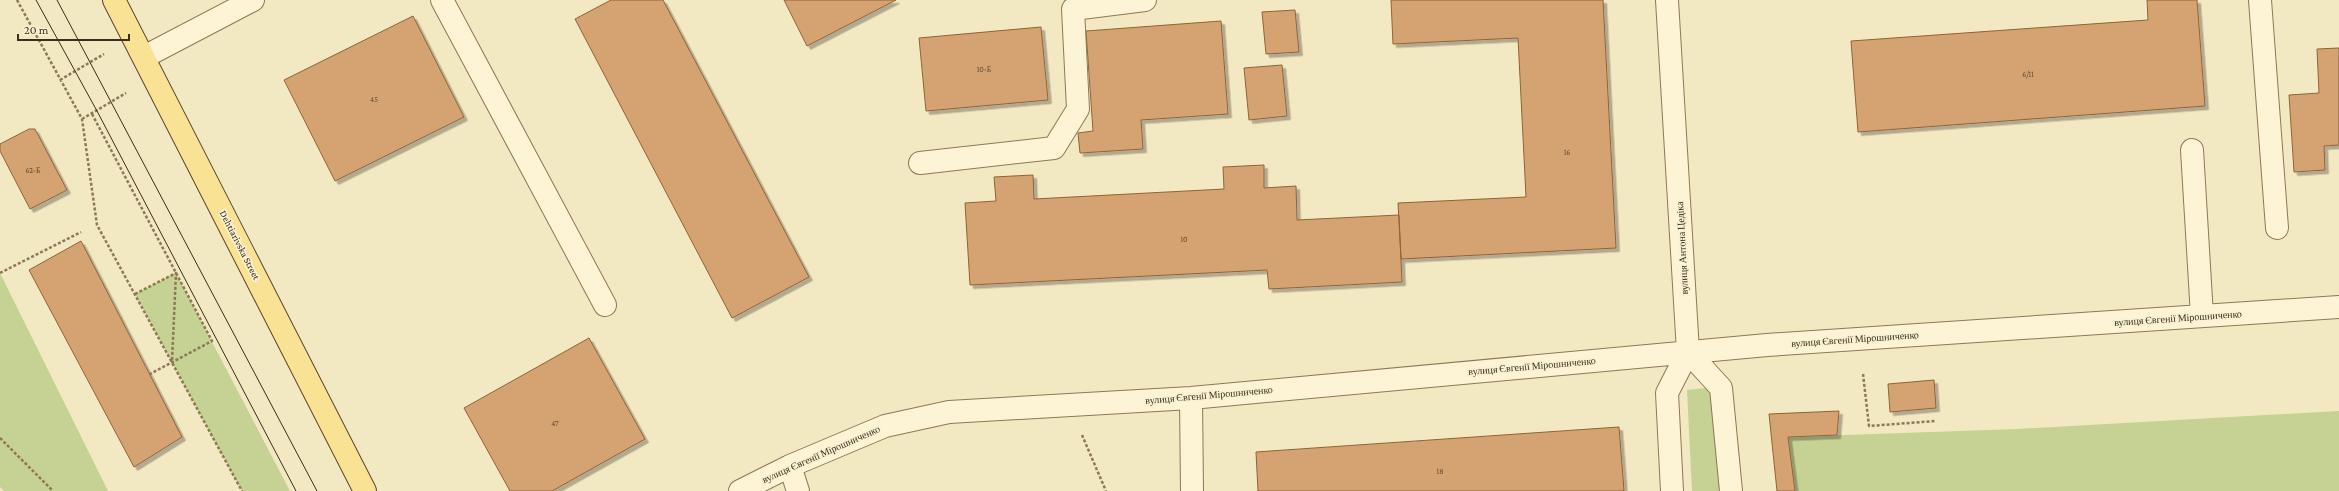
<svg xmlns="http://www.w3.org/2000/svg" width="2339" height="491" viewBox="0 0 2339 491" font-family="'Crimson Pro',serif">
<defs>
<filter id="shadow"><feDropShadow dx="3.5" dy="3.5" stdDeviation="0" flood-color="#0004"/></filter>
</defs>
<rect width="100%" height="100%" fill="#f2e8c1"/>
<!-- green -->
<path fill="#c5d293" d="M0,273L108,491H4L0,487Z
M176,273L290,491H242L135,294Z
M1715,387L1724,491H1692L1687,390Z
M2339,411V491H1795L1788,437L2017,429Z"/>
<!-- building -->
<path fill="#d5a372" stroke="#906339" filter="url(#shadow)" d="M611,0H663L809,277L732,318L575,19Z
M784,0H896L807,46Z
M1391,0H1603L1616,248L1401,259L1398,203L1526,197L1518,38L1393,44Z
M2147,0H2197L2205,106L1858,132L1851,41L2148,20Z
M1295,10L1299,52L1266,54L1262,12Z
M413,16L464,117L335,181L284,80Z
M1221,21L1228,114L1141,120L1143,149L1080,153L1078,133L1093,131L1086,31Z
M1041,27L1048,100L926,111L919,38Z
M2339,48V145L2324,146L2325,170L2294,172L2289,95L2319,93L2317,49Z
M1282,65L1287,116L1249,120L1244,68Z
M29,129H35L67,190L30,209L0,151V144Z
M1264,165V188L1296,186L1297,220L1399,215L1402,282L1269,289L1267,270L970,285L965,203L996,201L994,177L1033,175L1034,199L1224,189L1223,167Z
M81,241L182,437L134,467L29,270Z
M589,338L645,439L552,491H510L464,408Z
M1934,380L1936,408L1890,412L1888,384Z
M1839,411L1837,435L1788,437L1795,491H1777L1769,414Z
M1619,427L1624,491H1258L1256,452Z"/>
<g fill="none" stroke-linecap="round" stroke-linejoin="round">
<defs>
<path id="minor" d="M442,0L605,305
M1667,0L1688,352L1667,393L1672,491
M2260,0L2277,228
M144,57L253,0
M2192,150L2202,316
M920,163L1054,148L1078,109L1073,9L1145,0
M1688,352L1721,388L1731,491
M1191,398L1192,491
M790,466L798,491
M740,491L790,466L885,426L949,412L1191,398L1767,345L2339,307"/>
<path id="major" d="M114,0L365,491"/>
</defs>
<!-- minor casing -->
<use href="#minor" stroke="#8e7856" stroke-width="24"/>
<!-- major casing -->
<use href="#major" stroke="#5b452b" stroke-width="24"/>
<!-- path -->
<path stroke="#8e7856" stroke-width="2.5" stroke-dasharray="3 2" stroke-linecap="butt" d="M17,0L82,119L97,225L242,491
M60,80L104,54
M92,114L212,341L150,374
M82,119L126,93
M0,273L81,232
M135,294L176,273L172,361
M1863,374L1869,426L1935,421
M1082,435L1106,491
M0,438L53,491"/>
<!-- minor -->
<use href="#minor" stroke="#fcf4d5" stroke-width="22"/>
<!-- major -->
<use href="#major" stroke="#fae294" stroke-width="22"/>
<!-- tram -->
<path stroke="#3c2e1c" stroke-width="1" d="M36,0L97,111L296,491
M57,0L317,491"/>
</g>
<g text-anchor="middle" dominant-baseline="central" stroke-width="3.5" stroke-linejoin="round" paint-order="stroke">
<!-- number labels -->
<g font-size="8" fill="#624b32">
<text x="984" y="69">10-Б</text>
<text x="2028" y="74">6/11</text>
<text x="374" y="99">45</text>
<text x="1567" y="152">16</text>
<text x="33" y="170">62-Б</text>
<text x="1184" y="239">10</text>
<text x="555" y="423">47</text>
<text x="1440" y="471">18</text>
</g>
<!-- street labels -->
<g font-size="10" fill="#3c2e1c" stroke="#f9f1d1">
<text transform="translate(240 245) rotate(63)">Dehtiarivska Street</text>
<text transform="translate(1682 248) rotate(-93)">вулиця Антона Цедіка</text>
<text transform="translate(2178 318) rotate(-4)">вулиця Євгенії Мірошниченко</text>
<text transform="translate(1855 339) rotate(-4)">вулиця Євгенії Мірошниченко</text>
<text transform="translate(1532 366) rotate(-5)">вулиця Євгенії Мірошниченко</text>
<text transform="translate(1209 395) rotate(-5)">вулиця Євгенії Мірошниченко</text>
<text transform="translate(821 454) rotate(-24)">вулиця Євгенії Мірошниченко</text>
</g>
</g>
<!-- scale -->
<path d="M18 34v6h111v-6" fill="none" stroke="#3c2e1c" stroke-width="2"/>
<text x="24" y="34" font-size="12" fill="#3c2e1c" stroke="#f9f1d1" stroke-width="3" paint-order="stroke">20 m</text>
</svg>
